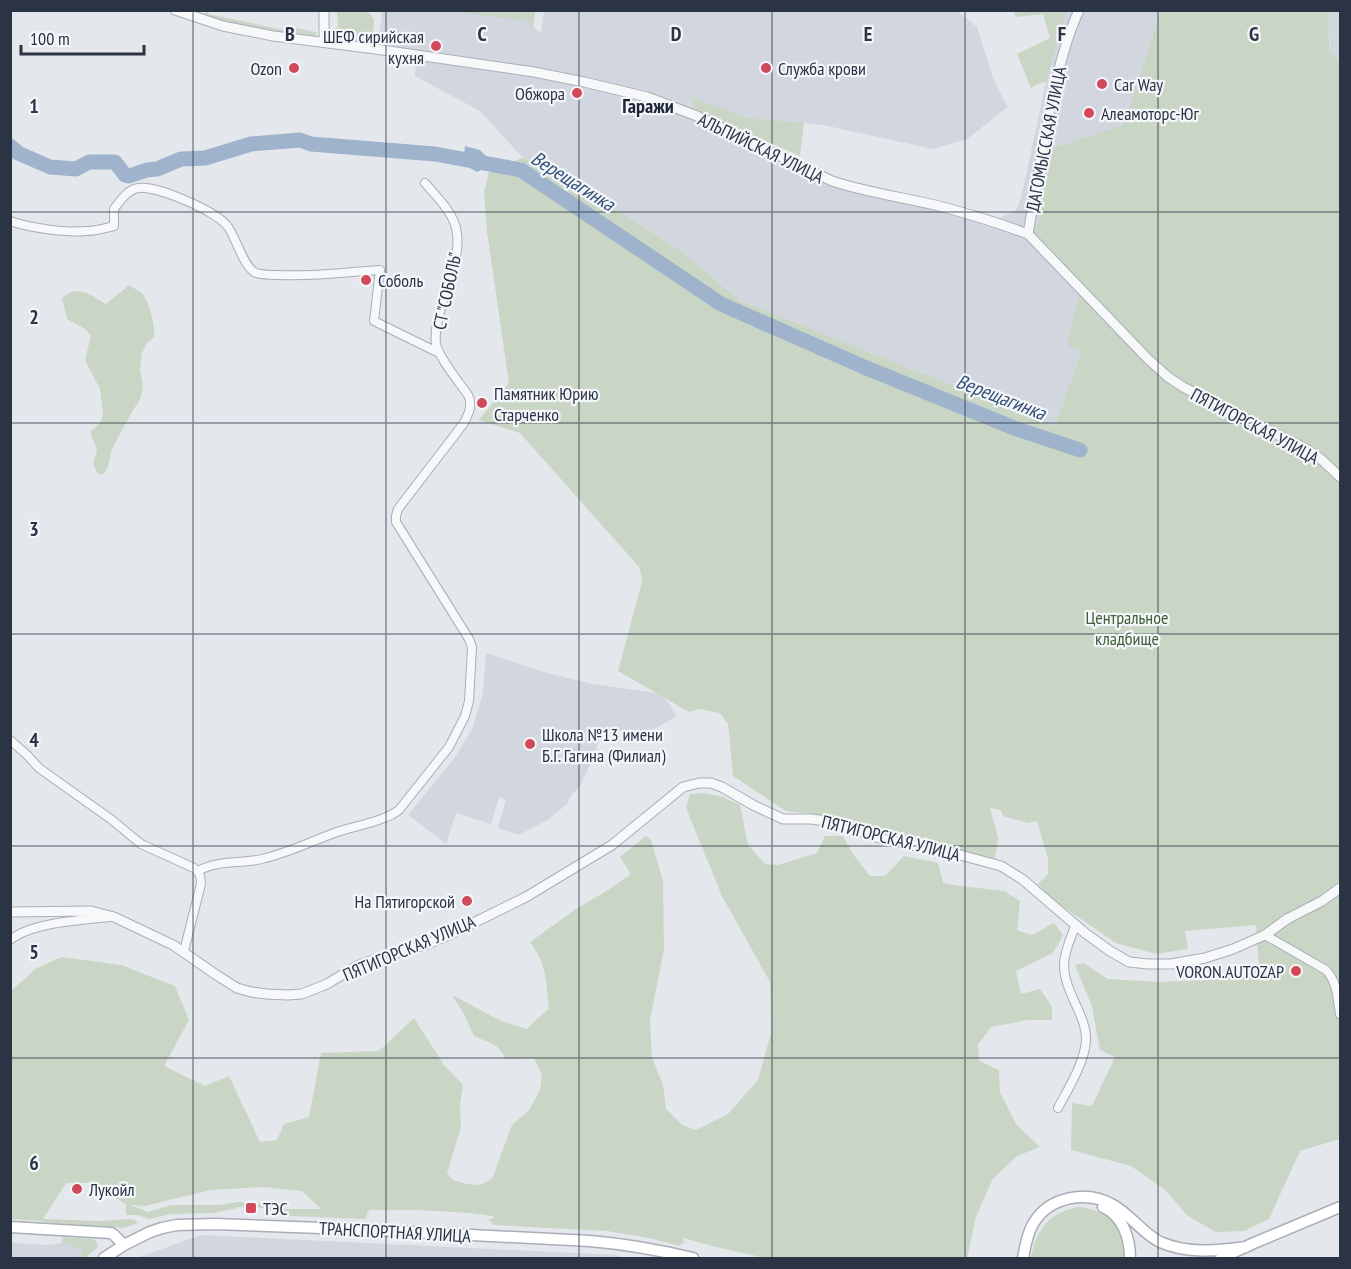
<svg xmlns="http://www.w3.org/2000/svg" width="1351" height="1269" viewBox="0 0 1351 1269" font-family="'PT Sans Narrow',sans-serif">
<rect width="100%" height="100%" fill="#e4e7ec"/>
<!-- built -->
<path fill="#d2d6de" d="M382,11H535L533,27L541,33L544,11H957L977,27L994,81L1008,107L967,139L933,149L823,125L749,118L690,98L698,115L838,184L994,220L1012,213L1016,210L1021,198L1046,82L1064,19L1068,11H1161L1123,125L1052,148L1038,225L1027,224L1081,291V350L1055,426L739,300L680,250L559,173L520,155L480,111L415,76L416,58L334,47L335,30L379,36Z
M1330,11H1340V60L1329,52L1330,40L1328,18Z
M486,653L547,673L593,684L662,694L677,716L647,733L602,729L594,757L579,787L570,797L568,803L549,819L519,835L498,828L506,800L499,797L491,824L456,813L446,844L408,815L456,756L473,727L483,693Z
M201,1235L616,1255L625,1258H137Z
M10,1243L48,1245L62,1243L85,1249L79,1258H11Z"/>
<!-- green -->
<path fill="#c9d6c5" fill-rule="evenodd" d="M205,11H209L208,14L294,32L295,28L316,32L315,39L277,34L204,17Z
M337,11H367L374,19L373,35L335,30L338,26Z
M449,11H535L533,27L526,21Z
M1013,11H1068L1064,19L1046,82L1037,84L1031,88L1017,54L1050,38L1043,14L1016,17Z
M1161,11H1330C1327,24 1330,38 1329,52L1340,60V1139L1300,1151L1269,1219L1244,1231L1216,1232L1188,1216L1164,1189L1131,1166L1071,1150L1072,1103L1092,1106L1115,1057L1100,1050L1092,1006L1075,965L1083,963L1108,979L1160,982L1225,979L1259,967L1256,925L1185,931L1188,949L1156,954L1116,943L1053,900L1038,884L1048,874V859L1037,821L1028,823L1003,816L1001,810L990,808L998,838L995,859L908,840L881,831L851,819L786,811L733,776L728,724L720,713L699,709L689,712L618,671L642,582L640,568L520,433L479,420L509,383L487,232L484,193L489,172L524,157L559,173L680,250L739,300L1055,426L1081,351L1068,346V340L1080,291L1026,224L1038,225L1052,148L1123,125Z
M690,97L749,118L804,123L800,156L696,110Z
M129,285C133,288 138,290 142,293C150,303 155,326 154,337L147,343L142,353L140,369L143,387L140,400L133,410L112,449L108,467L104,474H98L93,464L97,450L90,432L101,422L103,413L100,389L85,360L91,336L85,329L67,319L62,298C80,284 89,295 106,304Z
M705,793L723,797L740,805L748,845L765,864L778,865L817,853L825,836H843L853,854L870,876H885L904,856L938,863L943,883L961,886L1004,891L1020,901L1017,930L1032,935L1054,923L1063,935L1053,953L1016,971L1021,994L1040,989L1052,1007V1020H1028L991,1027L978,1045L979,1061L999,1070L1000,1092L1016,1124L1040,1147L1017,1156L992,1180L976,1217L967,1258H765L712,1246L683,1238L684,1244L681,1243L680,1246L649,1238L607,1231L494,1225L488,1219H493V1216L470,1213L418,1210H370L367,1213L366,1219L290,1216L269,1210V1208L238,1207L237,1208L214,1213L171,1214L149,1219L137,1215H126V1204L90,1183H66L43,1219L99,1221L128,1219L135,1220L138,1223L124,1228L43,1222V1219L42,1221L11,1219V991L37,968L62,957L121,965L175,986L189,1020L164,1066L205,1086L229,1076L260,1142L277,1140L284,1124L309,1117L321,1053L379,1051L414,1018L444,1065L463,1085L460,1105L461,1127L447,1173L453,1180L467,1184L480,1185L492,1179L512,1125L529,1110L540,1090L542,1075L534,1058L505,1059C501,1044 487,1042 474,1036L464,1014L452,995L501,1021L527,1029L549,1008C546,980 547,966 530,942L576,909L605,892L631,874L620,857L646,836L651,840L663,881L664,949L650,1020L652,1058L663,1085L666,1109L682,1125L696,1130L728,1114L758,1080L771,1033L770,982L722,896L686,808L690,794ZM263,1187L302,1191L321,1209H286L271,1205L239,1202L219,1205H171L148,1212L130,1205L145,1206L210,1190Z
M1077,1207C1097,1208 1116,1218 1123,1239C1125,1245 1125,1252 1126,1258H1031C1036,1230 1048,1214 1077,1207Z
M63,1237L93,1239C97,1241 98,1244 97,1248L85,1258H75L82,1252V1249L62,1243Z"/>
<!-- water -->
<path fill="#9fb4cc" d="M465,146L480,150L487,157L485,168L477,172L463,164Z"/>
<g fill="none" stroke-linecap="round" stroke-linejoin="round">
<!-- river -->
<path stroke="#9fb4cc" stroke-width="15" d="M10,146L18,153L50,167L76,169L89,162H115L125,175L129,176L147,170L157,169L181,159L205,158L251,144L300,140L311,144L435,154L521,170L721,304L864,367L1014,428L1080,450"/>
<defs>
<path id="minor" d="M10,221C30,228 66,233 86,231C96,231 105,228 114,226V209C120,201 127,190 138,188C156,185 217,211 228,227C236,238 244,268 256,273C263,275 272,275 279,275C313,277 346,272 380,270L374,321L439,353
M10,740L26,754L39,768L112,820L141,844L194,868C200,873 201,877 201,884L184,951
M198,871C217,860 241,864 262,859C288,853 312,841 337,832C355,826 385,821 399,810L449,747L465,716L469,701L472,647L469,639L396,522V516L398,509L464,423C469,413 473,405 468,395C459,382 439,358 436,344C434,331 439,316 442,304C449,282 462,251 456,228C452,211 436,196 425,183
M1265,935L1326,970C1338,983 1337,998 1340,1014
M10,940C32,922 82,920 110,917
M1058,1108C1068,1089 1085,1062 1086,1040C1087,1016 1064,992 1064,965C1064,952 1071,938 1075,926"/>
<path id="tertiary" d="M175,10L223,26L273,36L375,49L534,72L584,82L647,97L697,116L832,181C865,192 901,197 935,205C967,213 998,223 1028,234L1148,359L1168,377L1183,387L1308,450L1322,460L1340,477
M324,42V10
M1028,234C1036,188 1043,143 1052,98C1059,68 1066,39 1079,10
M10,912L91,911L114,917L173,945L218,976L237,988L251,992L267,994L288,995L302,994L327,984L355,967L373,960L425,945L453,933L526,897L612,845L683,787L699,783H711L722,787L753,805L783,819H811L841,823L868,835L891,841L949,852L1001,866L1022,879L1085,933L1110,951L1129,962L1148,964H1171L1205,958L1233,949L1265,935L1287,919L1322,901L1340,888"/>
<path id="secondary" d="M1103,1207C1123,1216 1130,1238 1130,1258
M10,1227L111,1233L114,1235L124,1245
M104,1258L124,1245L150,1232L162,1228L177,1225L215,1224L373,1230L590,1241C625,1244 659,1250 693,1258
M1023,1258C1025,1247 1027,1234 1033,1224C1049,1196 1087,1190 1113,1205C1131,1215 1142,1233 1160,1242C1187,1254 1218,1251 1246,1247
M1221,1258L1254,1243L1340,1207"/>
</defs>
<!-- minor casing -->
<use href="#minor" stroke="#a9aeb7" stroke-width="10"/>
<!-- tertiary casing -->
<use href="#tertiary" stroke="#a9aeb7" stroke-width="11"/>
<!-- secondary casing -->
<use href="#secondary" stroke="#a9aeb7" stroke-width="13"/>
<!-- minor -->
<use href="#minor" stroke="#f7f8fa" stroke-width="8"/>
<!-- tertiary -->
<use href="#tertiary" stroke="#f7f8fa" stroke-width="9"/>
<!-- secondary -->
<use href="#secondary" stroke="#fff" stroke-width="10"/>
</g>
<!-- grid -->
<path fill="none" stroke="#2b3445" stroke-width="1.5" stroke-opacity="0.55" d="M193,10V1258M386,10V1258M579,10V1258M772,10V1258M965,10V1258M1158,10V1258M10,212H1340M10,423H1340M10,634H1340M10,846H1340M10,1058H1340"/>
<!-- markers -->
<g fill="#d1495b" stroke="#f4f6f9" stroke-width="2">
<circle cx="436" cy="46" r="6"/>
<circle cx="294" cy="68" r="6"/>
<circle cx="766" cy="68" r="6"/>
<circle cx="1102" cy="84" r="6"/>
<circle cx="577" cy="93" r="6"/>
<circle cx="1089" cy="113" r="6"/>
<circle cx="366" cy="280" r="6"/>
<circle cx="482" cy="403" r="6"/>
<circle cx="530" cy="744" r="6"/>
<circle cx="467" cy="901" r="6"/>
<circle cx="1296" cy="971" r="6"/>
<circle cx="77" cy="1189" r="6"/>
<rect x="245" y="1202" width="12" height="12" rx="3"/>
</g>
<g text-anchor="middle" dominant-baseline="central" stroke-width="4.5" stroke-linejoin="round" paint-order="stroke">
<!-- poi labels -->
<g font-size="18" fill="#2b3445" stroke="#f4f6f9" text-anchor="start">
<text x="424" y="36" text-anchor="end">ШЕФ сирийская<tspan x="424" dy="21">кухня</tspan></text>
<text x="282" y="68" text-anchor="end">Ozon</text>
<text x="778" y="68">Служба крови</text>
<text x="1114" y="84">Car Way</text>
<text x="565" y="93" text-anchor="end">Обжора</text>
<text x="1101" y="113">Алеамоторс-Юг</text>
<text x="378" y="280">Соболь</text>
<text x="494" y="393">Памятник Юрию<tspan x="494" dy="21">Старченко</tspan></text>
<text x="542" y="734">Школа №13 имени<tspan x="542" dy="21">Б.Г. Гагина (Филиал)</tspan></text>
<text x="455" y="901" text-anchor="end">На Пятигорской</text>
<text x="1284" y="971" text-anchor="end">VORON.AUTOZAP</text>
<text x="89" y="1189">Лукойл</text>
<text x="263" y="1208">ТЭС</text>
</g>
<!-- street labels -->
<g font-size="18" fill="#2b3445" stroke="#f4f6f9">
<text transform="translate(1046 139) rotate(-79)">ДАГОМЫССКАЯ УЛИЦА</text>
<text transform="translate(761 148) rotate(26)">АЛЬПИЙСКАЯ УЛИЦА</text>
<text transform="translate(447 291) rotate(-78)">СТ "СОБОЛЬ"</text>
<text transform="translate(1255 426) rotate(28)">ПЯТИГОРСКАЯ УЛИЦА</text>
<text transform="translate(891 838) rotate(14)">ПЯТИГОРСКАЯ УЛИЦА</text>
<text transform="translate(409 948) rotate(-23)">ПЯТИГОРСКАЯ УЛИЦА</text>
<text transform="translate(395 1232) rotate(3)">ТРАНСПОРТНАЯ УЛИЦА</text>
</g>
<!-- park labels -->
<g font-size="18" fill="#3f6138" stroke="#f4f6f9">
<text x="1127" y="617">Центральное<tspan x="1127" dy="21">кладбище</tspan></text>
</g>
<!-- neighbourhood labels -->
<g font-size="20" font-weight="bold" fill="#1d2536" stroke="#f4f6f9">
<text x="648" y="106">Гаражи</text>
</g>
<!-- water labels -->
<g font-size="20" font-style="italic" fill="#34527a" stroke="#f4f6f9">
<text transform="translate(573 181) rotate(32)">Верещагинка</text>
<text transform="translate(1001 397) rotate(21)">Верещагинка</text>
</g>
</g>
<g font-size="20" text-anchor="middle" font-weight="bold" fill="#2b3445" stroke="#f4f6f9" stroke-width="4.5" stroke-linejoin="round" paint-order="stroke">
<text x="290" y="41">B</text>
<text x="482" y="41">C</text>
<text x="676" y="41">D</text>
<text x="868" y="41">E</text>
<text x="1062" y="41">F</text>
<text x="1254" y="41">G</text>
<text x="34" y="113">1</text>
<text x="34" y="324">2</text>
<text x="34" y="536">3</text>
<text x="34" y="747">4</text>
<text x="34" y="959">5</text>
<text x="34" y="1170">6</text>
</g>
<!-- border -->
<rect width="1351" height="1269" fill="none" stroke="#2b3445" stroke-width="24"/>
<!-- scale -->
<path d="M21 45v9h123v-9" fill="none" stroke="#2b3445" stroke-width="3"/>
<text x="30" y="45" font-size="18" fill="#2b3445" stroke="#f4f6f9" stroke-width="4.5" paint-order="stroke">100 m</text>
</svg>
